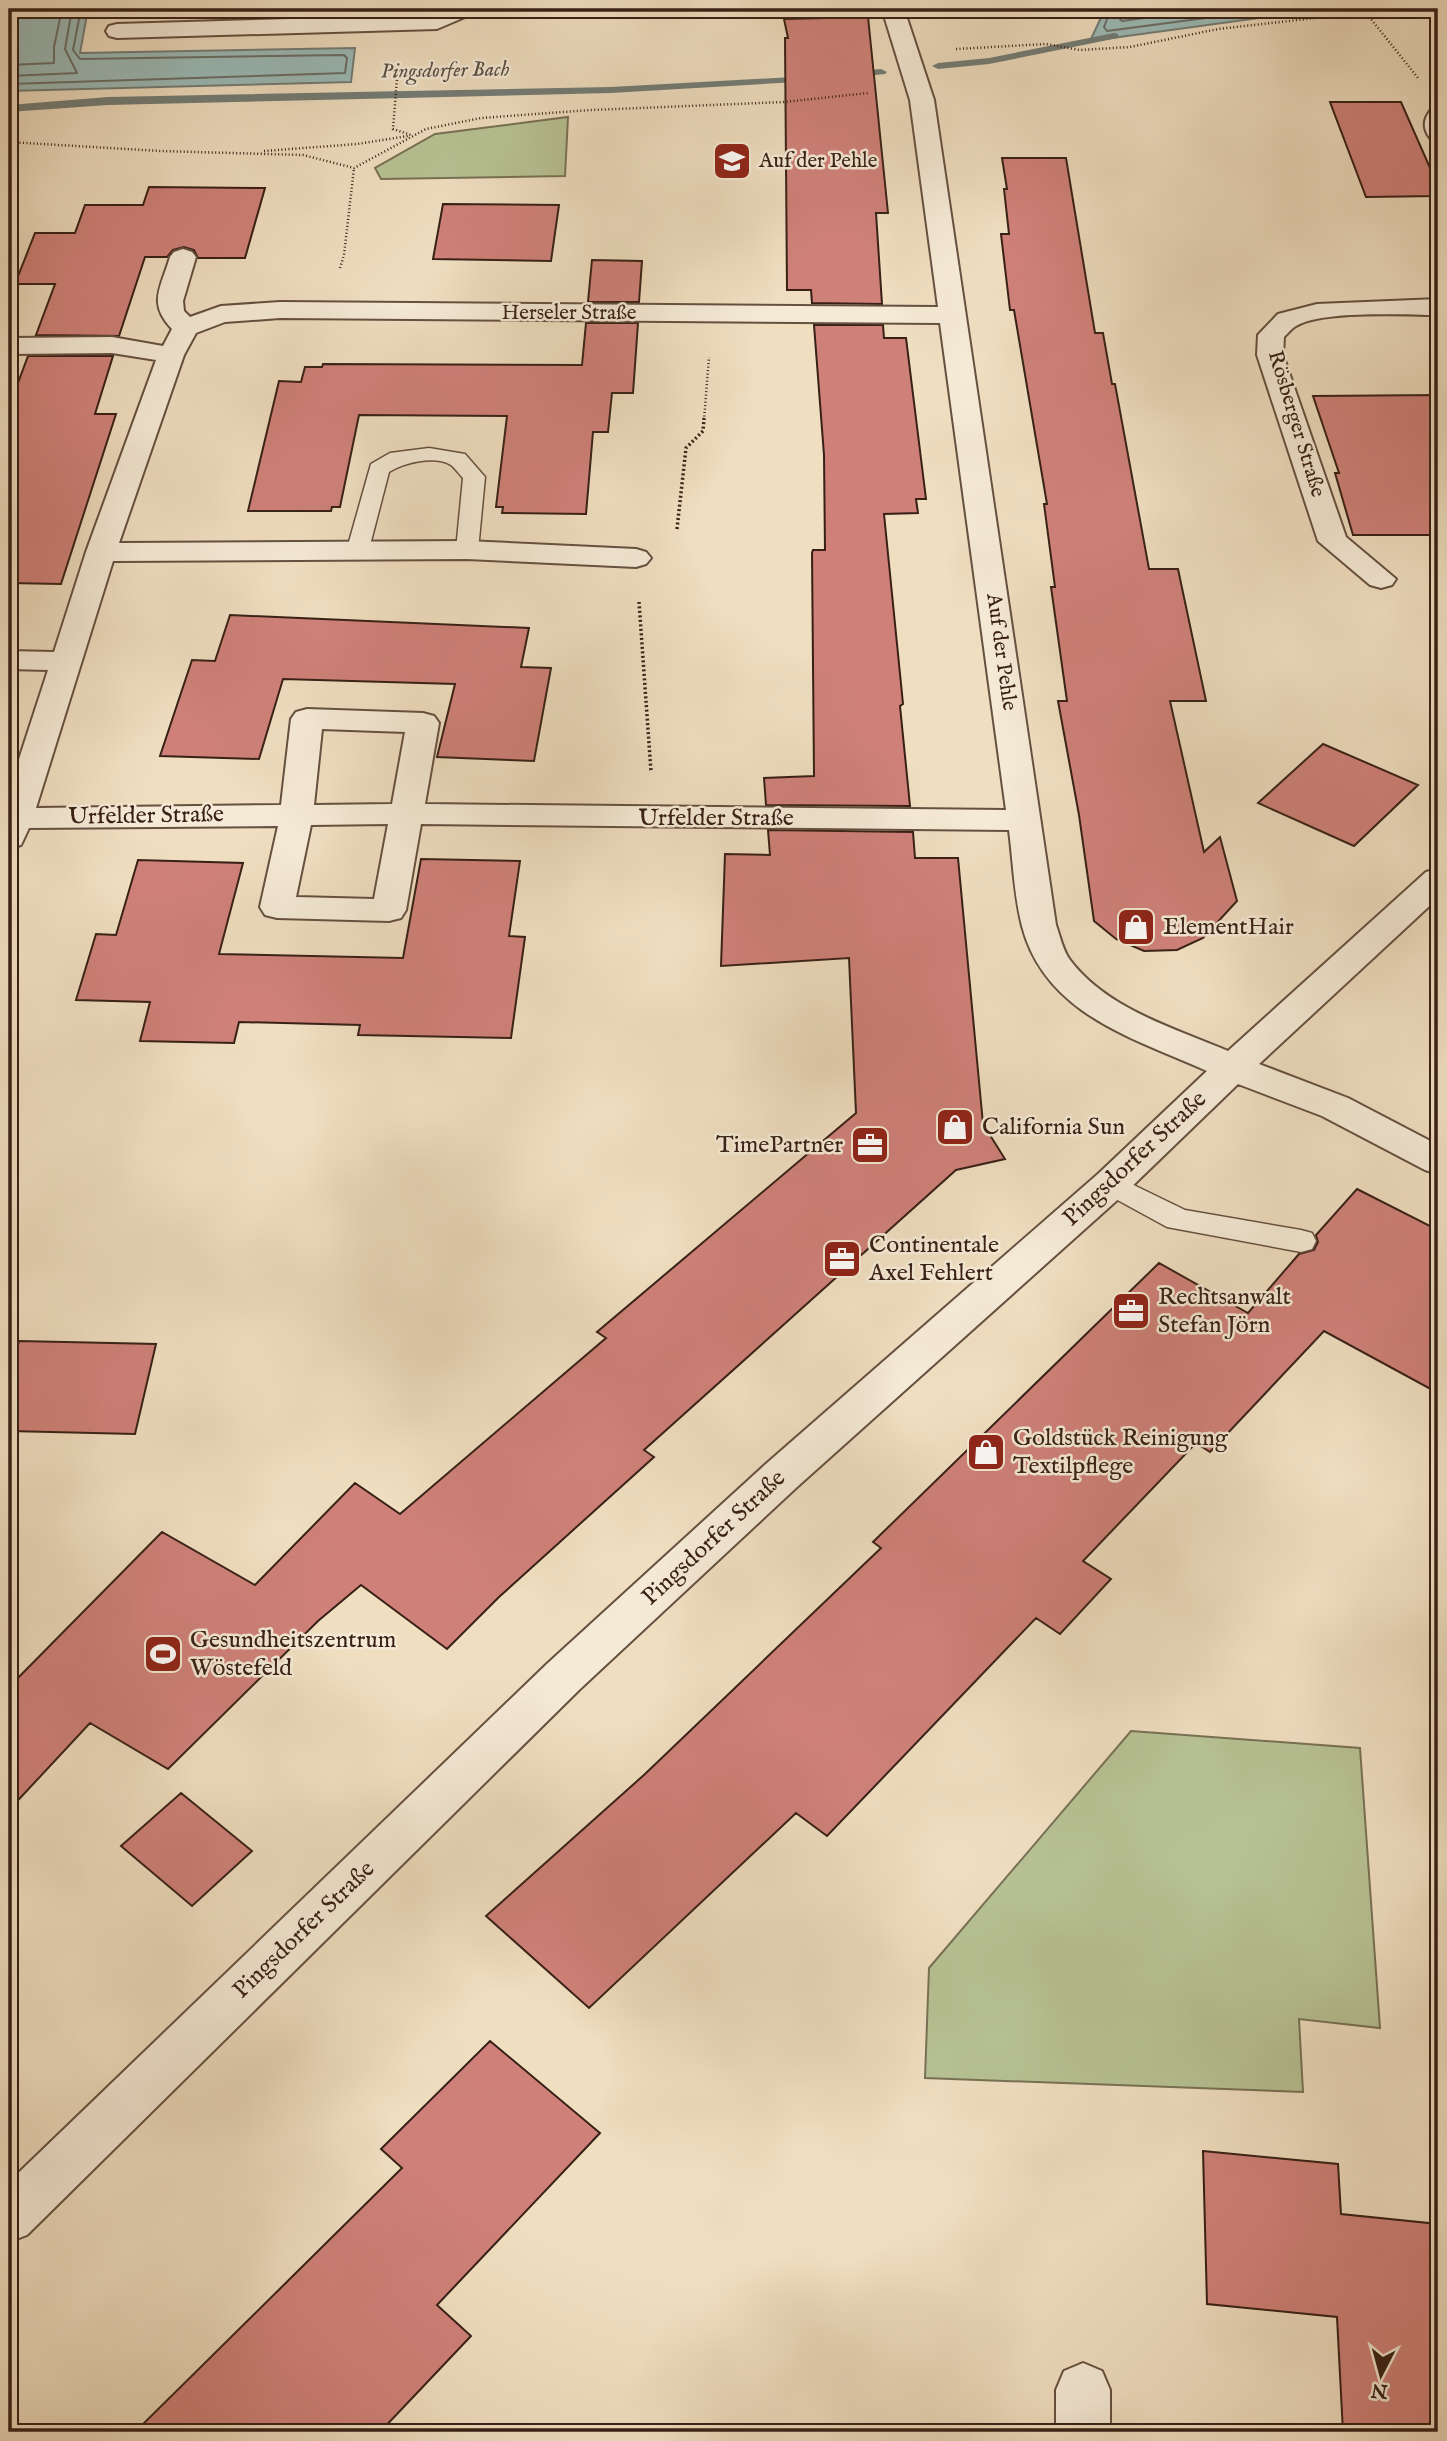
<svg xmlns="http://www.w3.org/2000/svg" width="1447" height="2441" viewBox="0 0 1447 2441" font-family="'IM FELL English',serif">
<rect width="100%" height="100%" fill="#efdec0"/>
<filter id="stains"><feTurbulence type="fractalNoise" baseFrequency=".00286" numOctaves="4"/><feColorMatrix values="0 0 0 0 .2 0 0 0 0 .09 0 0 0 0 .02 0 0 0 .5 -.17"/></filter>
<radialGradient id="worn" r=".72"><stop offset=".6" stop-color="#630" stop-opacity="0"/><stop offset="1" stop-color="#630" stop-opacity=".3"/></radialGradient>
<!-- green -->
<path fill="#b7c294" stroke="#787155" stroke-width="2" d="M568,117L565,176L381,179L375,168L435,134Z
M1131,1731L1360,1748L1380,2028L1299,2019L1303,2092L925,2078L929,1968Z"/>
<!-- water -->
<path fill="#9bbbb8" stroke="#737d77" stroke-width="2" d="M9,9H88L80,53L355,48L351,82L9,91Z
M1105,9H1325L1090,41Z"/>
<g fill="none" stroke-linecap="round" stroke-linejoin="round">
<!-- shore -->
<path stroke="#6a6e67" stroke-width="2" d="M1111,9L1104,27L1107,31L1274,9
M1120,9L1119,18L1122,21L1209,9
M9,65L54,63V47L62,9
M9,76L77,73L65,49L72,9
M9,84L345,73L347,58L344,55L80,59L73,50L81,9"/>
<!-- stream -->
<path fill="#737d77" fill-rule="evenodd" d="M1114,33L1118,34V38L989,64L938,69L932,66L938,63L989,58Z
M881,69L887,72L885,74L847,78L841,75L847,72Z
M810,76L816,79L814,81L611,93L108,105L9,112V105L108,97L611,87Z"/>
</g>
<!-- building -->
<path fill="#cf8179" stroke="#382016" stroke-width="2" d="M868,17L888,213H876L882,304L812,303L811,290H787L785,38H788L784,19Z
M1330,102H1401L1438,186V196L1366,197Z
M1002,158H1066L1095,333H1103L1112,384H1115L1149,569H1178L1206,701H1170L1204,852L1220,837L1237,901L1203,938L1177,950L1144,951L1116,939L1094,921L1079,815L1058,701H1067L1051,587H1055L1044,504H1047L1014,310H1010L1001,234H1009L1004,189H1007Z
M149,187L265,188L245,258H198L194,250L184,247L173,250L167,257H145L119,336L36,335L55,284H15L35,233H75L85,205H143Z
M443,204L559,205L551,261L433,259Z
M592,260L642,261L639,302H588Z
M586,323H638L633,393H612L608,432H593L586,514L502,513L503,507H496L507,416L359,415L340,507H332L331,511H248L279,381L301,382L305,367H322L323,364L582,365Z
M814,325H883L884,338H906L926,499H916L918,513L884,514L903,704L900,706L910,806L766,805L764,778L814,776L812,553L813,550H825L824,455Z
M28,356H113L95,414H116L61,584L9,583V407Z
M1438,395V535H1353L1335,473H1339L1313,396Z
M230,615L529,628L521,667L551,668L534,761L437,757L455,684L283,679L259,759L160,756L192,660L215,661Z
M1323,744L1418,785L1354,846L1258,803Z
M768,830L913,832L915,858H958L983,1124L1005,1159L956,1170L644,1450L654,1457L499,1597L447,1649L361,1585L318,1621L168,1769L90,1723L9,1810V1687L162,1532L255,1585L355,1483L400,1514L606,1338L597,1332L856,1113L849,958L721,966L725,854L770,855Z
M421,859L520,861L509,936L525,937L511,1038L358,1035L360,1025L239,1022L234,1043L140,1041L150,1002L76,1000L96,934L116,935L138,860L243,863L219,954L403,958Z
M1357,1189L1438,1230V1393L1324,1331L1210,1452L1196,1443L1083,1561L1111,1579L1060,1634L1036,1618L827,1836L796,1813L589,2008L486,1916L645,1774L881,1548L873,1542L1159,1263L1248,1313L1299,1254L1314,1250L1318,1242L1316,1235Z
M19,1341L156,1344L135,1434L9,1431V1377Z
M181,1793L252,1851L192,1906L121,1846Z
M490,2041L600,2133L437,2305L471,2336L380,2432H135L402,2168L381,2149Z
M1203,2151L1338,2164L1341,2214L1438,2224V2432H1343L1337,2317L1207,2304Z"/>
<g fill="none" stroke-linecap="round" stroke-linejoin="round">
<defs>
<path id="lane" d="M429,448L465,454L485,477L478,550L475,555H459L456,550L463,478C459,474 455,468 451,465C434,455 404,463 389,472L369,549L366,554H350L347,549L371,464L390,453Z
M1111,1174L1185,1210L1301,1230L1312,1233L1316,1241L1312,1249L1301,1252L1167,1227L1101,1191L1096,1184L1101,1177Z"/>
<path id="street" d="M447,9H475L472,14L437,29L117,38L109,36L106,31L109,26L117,24L433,15Z
M882,9H904L934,100L1056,925C1060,936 1063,951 1070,960C1107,1009 1174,1028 1228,1051L1426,872L1438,869V898L1259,1064L1348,1098L1438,1145V1174L1425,1170L1322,1116L1238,1084L1124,1194L797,1487L580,1689L27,2235L9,2242V2182L548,1663L767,1463L1098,1174L1207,1071C1133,1038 1045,1014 1022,926C1014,895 1013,861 1009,830L421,824L406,910L401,918L389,921L277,918L265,915L260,907L278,826L29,828L21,845L9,848V790L48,670L9,669V651L54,652L86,552L156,360L112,353L9,354V338L112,337L163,346L172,329C147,303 161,288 170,257L174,252L183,249L192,252L196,257L183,301L184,311L190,317L221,306L280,302L938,307L910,100ZM280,318L940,323L1006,810L425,804L439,723L434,716L423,713L307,709L296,712L291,719L281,805L36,808L113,561L467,559L636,567L646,564L651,558L646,552L636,549L467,541L119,543L184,355L196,333L225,322ZM322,729L405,732L392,804L314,805ZM388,824L374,899L296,897L311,825Z
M1438,109V140L1430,138C1423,129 1423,120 1430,111Z
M1438,299V315C1406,315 1322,310 1296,326C1292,328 1288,333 1284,337L1283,355L1346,537L1396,579L1392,585L1381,588L1370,585L1318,541L1257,355L1258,335L1278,314L1317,304Z
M1083,2363L1102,2371L1110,2390V2432H1056V2390L1064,2371Z"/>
</defs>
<!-- lane casing -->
<use href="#lane" stroke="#665040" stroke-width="3"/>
<!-- street casing -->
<use href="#street" stroke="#665040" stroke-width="4"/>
<!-- path-far1 -->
<path stroke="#382016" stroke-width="2.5" stroke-dasharray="1 2.5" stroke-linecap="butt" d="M1367,14L1418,78
M956,49L1046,44L1080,50L1130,47L1218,29L1395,9
M398,66L393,129L411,135
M9,142L160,151L303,155L354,168L426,129L481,118L592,110L784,102L869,93
M264,151L357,144L408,136
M340,268L344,255L354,168
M704,420L709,357"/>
<!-- path -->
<path stroke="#382016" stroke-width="3.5" stroke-dasharray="2 2.5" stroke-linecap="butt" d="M677,529L686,448L703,431L704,418
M639,602L651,772"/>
<!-- lane -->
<use href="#lane" fill="#f5ead6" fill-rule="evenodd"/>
<!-- street -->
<use href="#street" fill="#f5ead6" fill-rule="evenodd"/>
</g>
<!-- icons -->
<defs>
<symbol id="school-square" viewBox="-11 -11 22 22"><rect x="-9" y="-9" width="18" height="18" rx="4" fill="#8f2418" stroke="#f5ead6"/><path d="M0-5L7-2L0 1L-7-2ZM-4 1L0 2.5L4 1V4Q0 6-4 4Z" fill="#fff"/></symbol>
<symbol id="shop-square" viewBox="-11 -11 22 22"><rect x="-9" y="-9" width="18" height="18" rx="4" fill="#8f2418" stroke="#f5ead6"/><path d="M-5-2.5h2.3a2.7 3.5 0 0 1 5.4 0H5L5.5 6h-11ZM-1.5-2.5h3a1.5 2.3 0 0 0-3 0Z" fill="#fff"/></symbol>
<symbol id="office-square" viewBox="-11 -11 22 22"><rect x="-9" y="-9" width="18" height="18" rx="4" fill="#8f2418" stroke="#f5ead6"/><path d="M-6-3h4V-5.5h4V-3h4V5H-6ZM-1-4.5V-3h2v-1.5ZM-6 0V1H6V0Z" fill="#fff"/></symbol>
<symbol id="stadium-square" viewBox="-11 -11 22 22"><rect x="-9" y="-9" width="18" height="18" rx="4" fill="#8f2418" stroke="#f5ead6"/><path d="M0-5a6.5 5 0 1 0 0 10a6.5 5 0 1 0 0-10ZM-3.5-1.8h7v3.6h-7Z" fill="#fff"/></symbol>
</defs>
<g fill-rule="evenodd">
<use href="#school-square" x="710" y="139" width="44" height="44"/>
<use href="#shop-square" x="1114" y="905" width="44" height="44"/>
<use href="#shop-square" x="933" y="1105" width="44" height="44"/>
<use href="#office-square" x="848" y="1123" width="44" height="44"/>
<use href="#office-square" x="820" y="1237" width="44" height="44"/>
<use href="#office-square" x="1109" y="1289" width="44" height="44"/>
<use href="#shop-square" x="964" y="1430" width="44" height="44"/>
<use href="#stadium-square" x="141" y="1632" width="44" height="44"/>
</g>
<g text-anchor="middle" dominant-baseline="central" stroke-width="5" stroke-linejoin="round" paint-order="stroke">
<!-- far-water labels -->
<g font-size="21" font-style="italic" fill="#564e47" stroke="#f5ead6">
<text transform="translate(445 71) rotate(-1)">Pingsdorfer Bach</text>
</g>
<!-- far-poi labels -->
<g font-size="21" fill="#382016" stroke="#f5ead6" text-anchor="start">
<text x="759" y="161">Auf der Pehle</text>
</g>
<!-- far-street labels -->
<g font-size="21" fill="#382016" stroke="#f5ead6">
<text x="569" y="313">Herseler Straße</text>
<text transform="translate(1296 424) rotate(73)">Rösberger Straße</text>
<text transform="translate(1001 652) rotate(82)">Auf der Pehle</text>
</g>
<!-- street labels -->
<g font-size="24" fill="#382016" stroke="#f5ead6">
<text transform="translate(146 816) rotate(-1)">Urfelder Straße</text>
<text x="716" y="818">Urfelder Straße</text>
<text transform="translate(1135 1159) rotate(-43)">Pingsdorfer Straße</text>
<text transform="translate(714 1538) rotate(-43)">Pingsdorfer Straße</text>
<text transform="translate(304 1930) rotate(-44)">Pingsdorfer Straße</text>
</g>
<!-- poi labels -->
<g font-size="24" fill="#382016" stroke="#f5ead6" text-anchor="start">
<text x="1163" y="927">ElementHair</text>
<text x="982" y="1127">California Sun</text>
<text x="843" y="1145" text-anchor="end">TimePartner</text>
<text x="869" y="1245">Continentale<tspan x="869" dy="28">Axel Fehlert</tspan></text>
<text x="1158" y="1297">Rechtsanwalt<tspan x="1158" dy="28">Stefan Jörn</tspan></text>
<text x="1013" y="1438">Goldstück Reinigung<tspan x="1013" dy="28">Textilpflege</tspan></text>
<text x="190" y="1640">Gesundheitszentrum<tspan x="190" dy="28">Wöstefeld</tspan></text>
</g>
</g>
<!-- margin -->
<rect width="1447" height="2441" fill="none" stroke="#efdec0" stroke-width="35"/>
<rect x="10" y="10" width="1426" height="2420" fill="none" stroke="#382016" stroke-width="3.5"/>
<rect x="18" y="18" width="1412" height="2406" fill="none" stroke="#382016" stroke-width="2"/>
<!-- north arrow -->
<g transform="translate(1381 2375) rotate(186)" stroke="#f5ead6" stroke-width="5" paint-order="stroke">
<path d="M0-5L12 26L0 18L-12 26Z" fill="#382016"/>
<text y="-10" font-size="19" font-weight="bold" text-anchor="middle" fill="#382016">N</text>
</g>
<rect width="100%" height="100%" filter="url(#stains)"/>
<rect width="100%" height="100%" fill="url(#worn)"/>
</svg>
